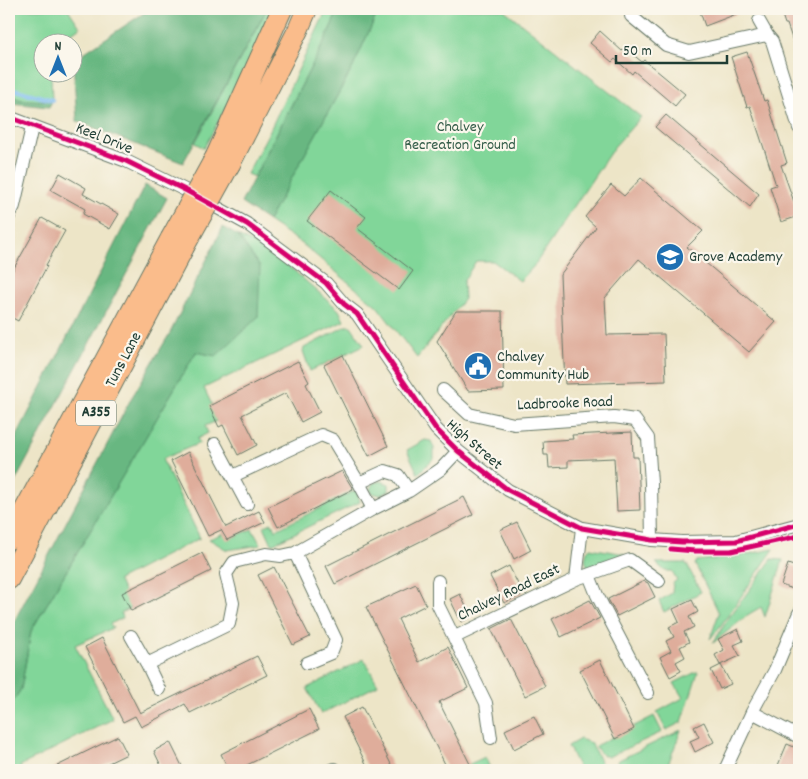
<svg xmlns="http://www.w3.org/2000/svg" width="808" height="779" viewBox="0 0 808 779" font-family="Dekko,sans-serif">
<rect width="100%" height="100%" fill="#fbf7ec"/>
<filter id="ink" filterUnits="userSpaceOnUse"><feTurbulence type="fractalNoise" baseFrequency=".02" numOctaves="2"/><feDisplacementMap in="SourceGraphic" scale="10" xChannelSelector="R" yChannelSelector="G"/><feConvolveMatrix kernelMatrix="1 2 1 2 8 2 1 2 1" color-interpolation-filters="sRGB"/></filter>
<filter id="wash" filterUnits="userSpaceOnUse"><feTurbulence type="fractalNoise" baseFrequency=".0096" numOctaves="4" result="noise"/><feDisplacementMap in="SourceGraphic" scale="20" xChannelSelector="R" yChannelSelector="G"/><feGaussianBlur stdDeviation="1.12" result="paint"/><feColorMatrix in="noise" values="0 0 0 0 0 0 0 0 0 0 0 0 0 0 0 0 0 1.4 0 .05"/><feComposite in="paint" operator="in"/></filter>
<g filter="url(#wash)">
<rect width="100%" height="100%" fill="#ede5c7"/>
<!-- green -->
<path fill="#81d699" stroke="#508a66" d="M9,9H68L80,27L59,42H42V72L51,73L52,101L21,100L9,95Z
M267,9H280L204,148L195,143Z
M327,9H339L325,40L254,177L247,174L270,130Z
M379,9H503L641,117L614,147L534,266L520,281L493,261H476L463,282L464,299L417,358L377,306L301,243L268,221L353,67Z
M238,236L276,255L339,310L344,321L204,388L219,420L205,426L208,433L197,439L200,443L162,459L200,538L118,580L132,607L121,613L123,618L110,624L113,628L75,645L113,719L20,766L22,770H9V708L21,689L31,631L196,352L216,356L260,267Z
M346,326H351L364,345L310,371L303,351L304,348Z
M425,440L431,441L434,448V458L418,474L407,450Z
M381,481L389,484V491L380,495L372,493L370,489L373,483Z
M354,491H357L360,502L272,544L264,526L272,523L276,530Z
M252,529L261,545L227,550L209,539L224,533L228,539Z
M590,548L625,554L594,569L588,568L585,560L587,551Z
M774,549L722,624L710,639L719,613L695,564L697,561L738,556Z
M772,559L783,560L765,617L761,607L749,614L713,643L728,619Z
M656,563H686L701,592L664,612L659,601L672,593L673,583L677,580L672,571H665Z
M364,659L378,685L321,714L307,688Z
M696,672H698L682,722L666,730L657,712L683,698L674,683Z
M654,716L662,732L608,757L601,754L595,746Z
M681,730L666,770H616L613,765L618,763L617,761Z
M580,739L591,743L601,763L609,770H580L568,746Z
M485,757L491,770H457Z"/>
<!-- forest -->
<path fill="#68b781" stroke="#447a5a" d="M150,9H267L183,163L77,121L73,60Z
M339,9H379L353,67L268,221L241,203L325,40Z
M9,95L21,100L52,101L49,107L11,103L9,101Z
M145,185L167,198L9,493V451Z
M223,227L238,236L260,267L258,317L216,356L196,352L31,631L21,689L9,708V631L132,397L170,333Z"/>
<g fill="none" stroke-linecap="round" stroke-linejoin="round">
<!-- stream -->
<path stroke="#7dbcf1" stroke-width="4.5" d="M9,88L52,100"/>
</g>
<g id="blocks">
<!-- building -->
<path fill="#dfad9b" d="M699,9H746L747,10L705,26Z
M780,9H799V53H797L787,24H785Z
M600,31L622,51L625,48L642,62L644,60L685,94L675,106L634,71L632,74L615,59L612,62L590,43Z
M747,52L764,101L767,100L787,163L781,165L799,216L781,222L770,187L776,185L750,106L747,107L731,57Z
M666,115L759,194L750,207L655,127Z
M60,173L86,188L83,194L119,214L110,229L83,214L85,209L51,190Z
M641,178L703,231L687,247L776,322L749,352L639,259L605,298L607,335L664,334L666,381L565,384L560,275L596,227L585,217L611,185L624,196Z
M331,190L366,217L357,228L413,271L399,290L307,221Z
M42,218L65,231L46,265L47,266L18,321L9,316V277Z
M456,311H502L504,390L468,391L437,341Z
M343,355L388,446L369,456L324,365Z
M298,361L309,382L306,384L320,412L301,422L286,393L242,415L257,445L238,455L223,425L219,427L209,406Z
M632,432L633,457H638L640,510L617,511L614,458L568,460V467L549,468L548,455H544L543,441L573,439L572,435Z
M188,452L226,527L259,511L265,522L227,540L221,530L208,536L171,461Z
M342,471L353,489L278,527L268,507Z
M464,497L473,515L335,584L326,566Z
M517,522L531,550L514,559L500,530Z
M202,553L211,571L131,611L122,593Z
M788,564L799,568V591L781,585Z
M509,566L523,594L504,603L490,576Z
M274,567L310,637L293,645L258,575Z
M644,581L648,583L655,597L617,616L608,599Z
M416,584L426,605L398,619L419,662L448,647L468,688L439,702L470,764L457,770H448L366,607Z
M460,594L471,617L461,622L450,599Z
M590,600L600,618L561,637L552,619Z
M692,600L698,612L689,617L694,627L684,632L689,642L680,647L685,657L676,662L681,671L670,677L660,657L671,651L666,641L674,637L669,627L679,622L673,609Z
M511,619L545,686L525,696L491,629Z
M738,629L743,641L734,645L740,656L720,665L715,655L724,650L718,639Z
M102,638L140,713L257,656L267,675L190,713L185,704L141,727L135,716L123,722L85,647Z
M600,660L634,729L615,739L580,670Z
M721,665L731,684L720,689L711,670Z
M362,707L394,770H369L343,717Z
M309,709L319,729L237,770H229L221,754Z
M534,716L543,734L514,749L505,730Z
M704,722L714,742L695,752L690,741L699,737L694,727Z
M118,736L127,754L94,770H49Z
M170,742L184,770H163L154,751Z
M787,744L799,749V770H776Z"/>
</g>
</g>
<g filter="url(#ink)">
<use href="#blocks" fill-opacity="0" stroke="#677867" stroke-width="1"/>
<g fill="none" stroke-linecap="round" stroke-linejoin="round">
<defs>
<path id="minor" d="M631,16L666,45L689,52L767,35
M759,21L767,35L772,41L799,128
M9,117L126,161L187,191L247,224L326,283L344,304L357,314L436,429L458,451L508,490L582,528L652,540L682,542L736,541L799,524
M9,216L14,206L32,127
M443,390L469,414L514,424L614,417L635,420L648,438L651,483L652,540
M215,444L247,504
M233,476L321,435L333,440L359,483
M373,509L359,483L385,471L398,475L409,491
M295,553L336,640L331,653L307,663
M589,575L597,595L648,693
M576,579L582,528
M438,581V605L486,703L491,738
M131,636L147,664L159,689
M455,637L576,579L630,560L659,581
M147,664L229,624L233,603L226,574L234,562L266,554L281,556L295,553L373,509L409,491L441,469L458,451
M752,712L799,737
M332,770L335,769
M725,770L752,712L775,670L799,613"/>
<path id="primary" d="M216,156L282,9
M230,164L298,30L307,9
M9,539L171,238
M9,579L184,247"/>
</defs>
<!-- minor casing -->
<use href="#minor" stroke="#677867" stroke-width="14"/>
<!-- primary casing -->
<use href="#primary" stroke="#677867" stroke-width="22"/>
<!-- minor -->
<use href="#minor" stroke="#fff" stroke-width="12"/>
<!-- primary -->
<use href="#primary" stroke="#fabc8b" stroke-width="20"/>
<defs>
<path id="primary-bridge" d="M171,238L216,156
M184,247L230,164"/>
</defs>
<!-- primary-bridge casing -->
<use href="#primary-bridge" stroke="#677867" stroke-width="22" stroke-linecap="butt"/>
<!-- primary-bridge -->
<use href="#primary-bridge" stroke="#fabc8b" stroke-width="20"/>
<defs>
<path id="cycleway" d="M9,117L126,161L187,191L247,224L326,283L344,304L357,314L436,429L458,451L508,490L582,528L652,540L682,542L736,541L799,524
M671,549L695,551H731L799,536"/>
</defs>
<!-- cycleway casing -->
<use href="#cycleway" stroke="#fbf7ec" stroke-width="8"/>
<!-- cycleway -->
<use href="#cycleway" stroke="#d6006c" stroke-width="5"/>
</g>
</g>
<!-- icons -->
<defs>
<symbol id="school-disc" viewBox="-11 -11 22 22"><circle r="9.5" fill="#1f6fb2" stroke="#fbf7ec"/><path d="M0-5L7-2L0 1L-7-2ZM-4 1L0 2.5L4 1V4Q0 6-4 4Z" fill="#fff"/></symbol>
<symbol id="civic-disc" viewBox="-11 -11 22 22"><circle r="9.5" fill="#1f6fb2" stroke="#fbf7ec"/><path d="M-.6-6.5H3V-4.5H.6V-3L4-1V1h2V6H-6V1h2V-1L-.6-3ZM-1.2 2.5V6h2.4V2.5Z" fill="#fff"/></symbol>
</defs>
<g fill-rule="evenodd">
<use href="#school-disc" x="654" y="241" width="32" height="32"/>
<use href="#civic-disc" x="462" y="350" width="32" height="32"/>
</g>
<g text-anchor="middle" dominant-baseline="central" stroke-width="4.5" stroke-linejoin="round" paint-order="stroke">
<!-- shield labels -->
<rect fill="#fbf7ec" stroke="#61756b" stroke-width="1" x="76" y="400.5" width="40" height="25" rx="4"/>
<g font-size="15" font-weight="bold" fill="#1f3d34">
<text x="96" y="413">A355</text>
</g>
<!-- park labels -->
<g font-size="16" fill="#335c48" stroke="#fbf7ec">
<text x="460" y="127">Chalvey<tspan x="460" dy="18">Recreation Ground</tspan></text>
</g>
<!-- street labels -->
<g font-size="16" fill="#1f3d34" stroke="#fbf7ec">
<text transform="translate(104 139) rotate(22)">Keel Drive</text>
<text transform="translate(124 360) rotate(-62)">Tuns Lane</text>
<text transform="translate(565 404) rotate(-2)">Ladbrooke Road</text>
<text transform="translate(474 445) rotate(41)">High Street</text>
<text transform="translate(509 593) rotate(-26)">Chalvey Road East</text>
</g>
<!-- poi labels -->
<g font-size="16" fill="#1f3d34" stroke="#fbf7ec" text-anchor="start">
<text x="689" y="257">Grove Academy</text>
<text x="497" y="357">Chalvey<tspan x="497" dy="18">Community Hub</tspan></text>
</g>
</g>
<!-- margin -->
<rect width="808" height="779" fill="none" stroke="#fbf7ec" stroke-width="30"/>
<!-- north arrow -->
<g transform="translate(58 58)"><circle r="24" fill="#fbf7ec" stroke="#a3ada2"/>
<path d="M0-4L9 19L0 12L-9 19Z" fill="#1f6fb2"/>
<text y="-8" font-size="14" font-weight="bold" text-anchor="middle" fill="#1f3d34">N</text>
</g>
<!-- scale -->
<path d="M616 55v8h111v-8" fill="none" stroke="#1f3d34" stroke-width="2.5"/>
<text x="623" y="55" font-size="15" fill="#1f3d34" stroke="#fbf7ec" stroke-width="4" paint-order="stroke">50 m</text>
</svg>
